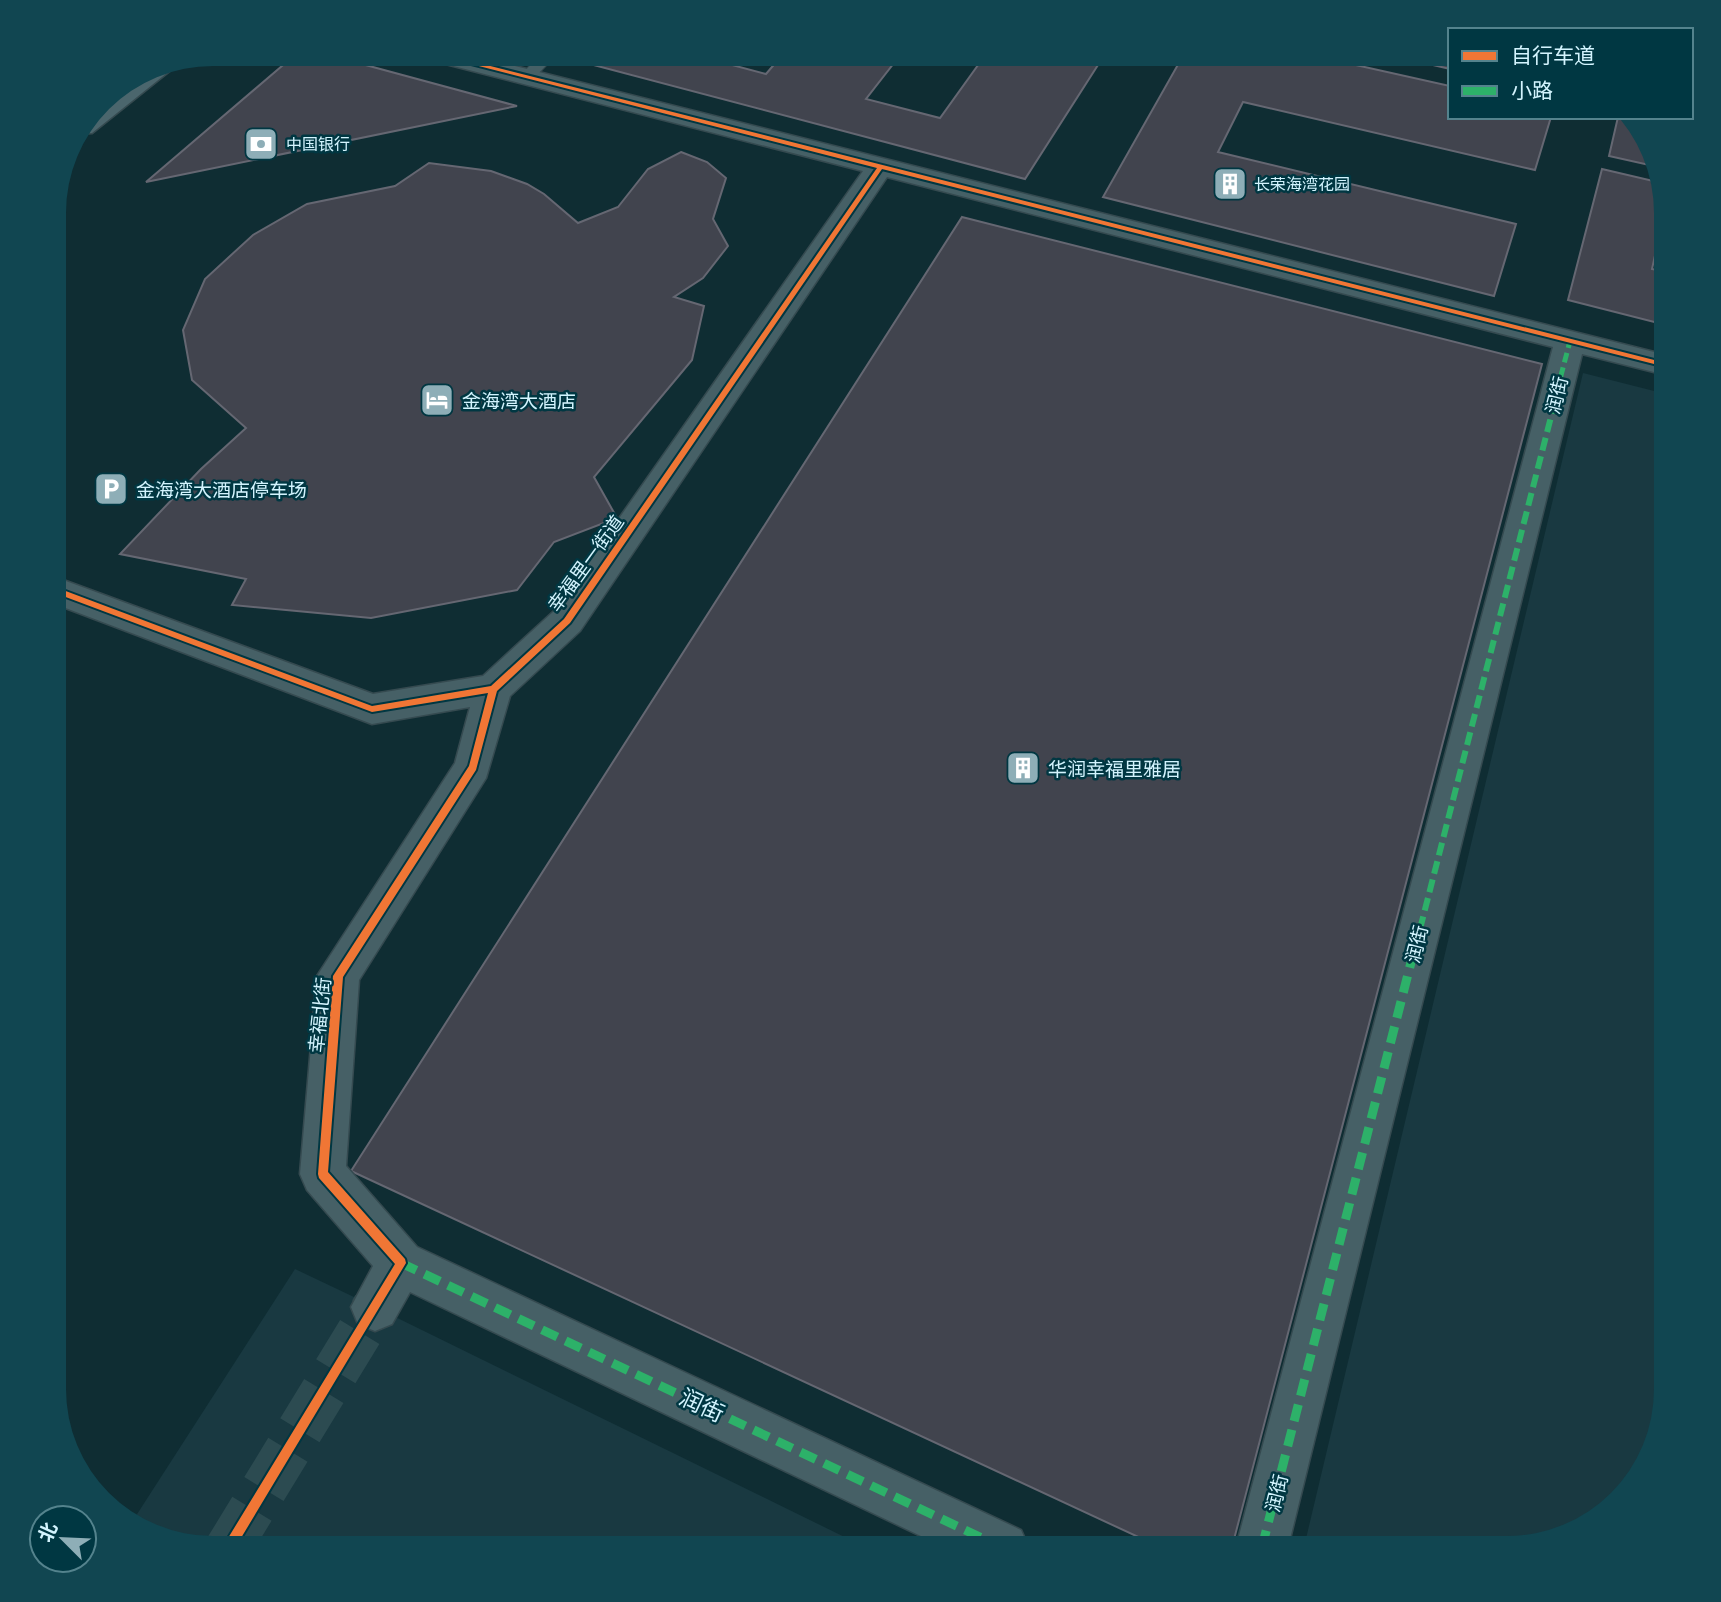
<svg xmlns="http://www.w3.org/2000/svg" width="1721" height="1602" viewBox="0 0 1721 1602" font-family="'Titillium Web','Noto Sans SC',sans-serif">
<rect width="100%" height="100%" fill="#0f2d33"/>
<!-- built -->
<path fill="#193941" d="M1583,373L1666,394L1667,1389L1654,1450L1620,1501L1569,1535L1518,1547H1304Z
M295,1269L375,1307L867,1548H213L152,1535L132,1522Z"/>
<!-- building -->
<path fill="#41444e" stroke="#656772" stroke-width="2" d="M296,54H325L517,106L146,182Z
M571,54H691L766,74L783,54H901L866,99L940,118L986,54H1105L1025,179L567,58Z
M1184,54L1311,55L1450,86V117H1551L1535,170L1243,102L1218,152L1516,224L1494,296L1103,197Z
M1419,55H1450V69L1416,61Z
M1618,117H1631L1654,152L1658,167L1609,156Z
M681,152L707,162L726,178L713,219L728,246L703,278L674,297L704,306L692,360L594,477L617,518L554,542L517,590L371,618L232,605L246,579L120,554L201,469L246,428L192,380L183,330L205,279L253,235L307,204L395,186L429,163L491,171L527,184L544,194L578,223L618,207L648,169Z
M1602,169L1662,183L1666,225L1662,224L1652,269L1666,272V325L1568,300Z
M962,217L1542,364L1232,1547L1162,1548L351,1171Z"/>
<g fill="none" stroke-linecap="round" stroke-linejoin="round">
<!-- street-tunnel -->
<path stroke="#2c4b51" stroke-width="46" stroke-dasharray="46 23" stroke-linecap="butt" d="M228,1548L375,1307"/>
<defs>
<path id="lane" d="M541,54H557L532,80H522V74Z"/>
<path id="street" d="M422,54H467L1666,355V375L1582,354L1288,1547H1236L1553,347L887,177L580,631L510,696L486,778L359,980L346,1166L417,1247L1021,1530L1029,1548H946L410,1292L392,1324L375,1331L358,1324L351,1307L373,1266L307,1190L300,1174L317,976L455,763L470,707L372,724L55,604V577L373,694L483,676L554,611L863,171L426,59Z"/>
<path id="primary" d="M174,62L172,69L92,133L78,134C105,98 128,71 174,62Z"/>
</defs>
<!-- lane casing -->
<use href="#lane" stroke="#354a50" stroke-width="2"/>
<!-- street casing -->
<use href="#street" stroke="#354a50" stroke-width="3"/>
<!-- primary casing -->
<use href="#primary" stroke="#354a50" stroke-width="3"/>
<!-- lane -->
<use href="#lane" fill="#466066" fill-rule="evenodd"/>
<!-- street -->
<use href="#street" fill="#466066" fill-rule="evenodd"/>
<!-- primary -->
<use href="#primary" fill="#4b666d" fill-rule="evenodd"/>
<!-- quiet-far2 -->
<path stroke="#2db169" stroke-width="5" stroke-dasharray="10 5" stroke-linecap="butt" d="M1553,406L1570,341"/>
<!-- quiet-far1 -->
<path stroke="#2db169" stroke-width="6" stroke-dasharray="13 6" stroke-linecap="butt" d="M1420,929L1554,405"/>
<!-- quiet -->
<path stroke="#2db169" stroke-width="9" stroke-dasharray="17 9" stroke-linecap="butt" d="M401,1263L1003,1548
M1262,1547L1420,927"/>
<defs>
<path id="cycleway" d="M432,54H443L1666,363V367L882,169L570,623L497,691L476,770L343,977L328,1172L405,1259L406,1263L235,1548H222L395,1264L319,1178L318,1174L333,976L469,766L488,693L372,712L55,593V587L372,706L491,686L564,619L877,168Z"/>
</defs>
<!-- cycleway casing -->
<use href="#cycleway" stroke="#003742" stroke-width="4"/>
<!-- cycleway -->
<use href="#cycleway" fill="#f07635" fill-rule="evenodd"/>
</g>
<!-- icons -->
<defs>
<symbol id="bank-square" viewBox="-11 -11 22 22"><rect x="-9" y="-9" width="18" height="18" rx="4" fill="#8eaeb7" stroke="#003742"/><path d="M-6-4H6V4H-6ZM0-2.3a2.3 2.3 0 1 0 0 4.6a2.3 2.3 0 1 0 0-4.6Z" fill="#fff"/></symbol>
<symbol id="building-square" viewBox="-11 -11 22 22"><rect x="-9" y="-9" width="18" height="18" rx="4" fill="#8eaeb7" stroke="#003742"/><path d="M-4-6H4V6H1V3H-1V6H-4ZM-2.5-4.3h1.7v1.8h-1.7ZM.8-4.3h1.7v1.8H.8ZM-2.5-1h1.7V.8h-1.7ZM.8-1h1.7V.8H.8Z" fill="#fff"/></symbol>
<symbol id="hotel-square" viewBox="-11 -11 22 22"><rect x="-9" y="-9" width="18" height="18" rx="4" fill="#8eaeb7" stroke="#003742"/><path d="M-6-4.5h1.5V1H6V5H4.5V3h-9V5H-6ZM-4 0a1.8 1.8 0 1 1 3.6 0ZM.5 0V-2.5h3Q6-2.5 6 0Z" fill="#fff"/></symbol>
<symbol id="parking-square" viewBox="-11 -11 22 22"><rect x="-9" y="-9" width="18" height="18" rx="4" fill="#8eaeb7" stroke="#003742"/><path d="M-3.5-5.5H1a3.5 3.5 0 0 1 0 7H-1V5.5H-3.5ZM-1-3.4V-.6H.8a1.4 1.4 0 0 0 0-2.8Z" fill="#fff"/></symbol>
</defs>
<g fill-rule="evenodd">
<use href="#bank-square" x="242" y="125" width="38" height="38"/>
<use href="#building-square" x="1211" y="165" width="38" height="38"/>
<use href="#hotel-square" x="418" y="381" width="38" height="38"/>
<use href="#parking-square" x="92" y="470" width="38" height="38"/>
<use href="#building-square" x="1004" y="749" width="38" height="38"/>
</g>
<g text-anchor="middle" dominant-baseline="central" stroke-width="5" stroke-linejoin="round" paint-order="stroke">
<!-- far-poi labels -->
<g font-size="16" fill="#d3f4fe" stroke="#003742" text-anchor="start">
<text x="286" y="144">中国银行</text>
<text x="1254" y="184">长荣海湾花园</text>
</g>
<!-- street labels -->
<g font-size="19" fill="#d3f4fe" stroke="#003742">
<text transform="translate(1556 395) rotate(-76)">润街</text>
<text transform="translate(585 563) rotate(-54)">幸福里一街道</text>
<text transform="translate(1416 944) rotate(-76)">润街</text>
<text transform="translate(319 1015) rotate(-84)">幸福北街</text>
<text transform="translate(1276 1493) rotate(-76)">润街</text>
</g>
<!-- poi labels -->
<g font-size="19" fill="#d3f4fe" stroke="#003742" text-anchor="start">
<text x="462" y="400">金海湾大酒店</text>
<text x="136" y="489">金海湾大酒店停车场</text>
<text x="1048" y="768">华润幸福里雅居</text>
</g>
<!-- near-street labels -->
<g font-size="23" fill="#d3f4fe" stroke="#003742">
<text transform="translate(702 1405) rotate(25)">润街</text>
</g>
</g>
<!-- crop -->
<path d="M0 0H1721V1602H0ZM213 66H1507A147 147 0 0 1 1654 213V1389A147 147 0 0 1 1507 1536H213A147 147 0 0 1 66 1389V213A147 147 0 0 1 213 66Z" fill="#114651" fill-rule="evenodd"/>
<!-- legend -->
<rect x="1448" y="28" width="245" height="91" fill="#003742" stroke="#54838d" stroke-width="2"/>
<rect x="1462" y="51" width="35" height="10" fill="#f07635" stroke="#54838d" stroke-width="2"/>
<text x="1511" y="63" font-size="21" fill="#d3f4fe">自行车道</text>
<rect x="1462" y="86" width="35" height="10" fill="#2db169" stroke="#54838d" stroke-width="2"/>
<text x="1511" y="98" font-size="21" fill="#d3f4fe">小路</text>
<!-- north arrow -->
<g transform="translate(63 1539) rotate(294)"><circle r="33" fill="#003742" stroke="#54838d" stroke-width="2"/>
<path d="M0-5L12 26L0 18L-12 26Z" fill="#8eaeb7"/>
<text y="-10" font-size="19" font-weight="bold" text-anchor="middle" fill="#d3f4fe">北</text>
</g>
</svg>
